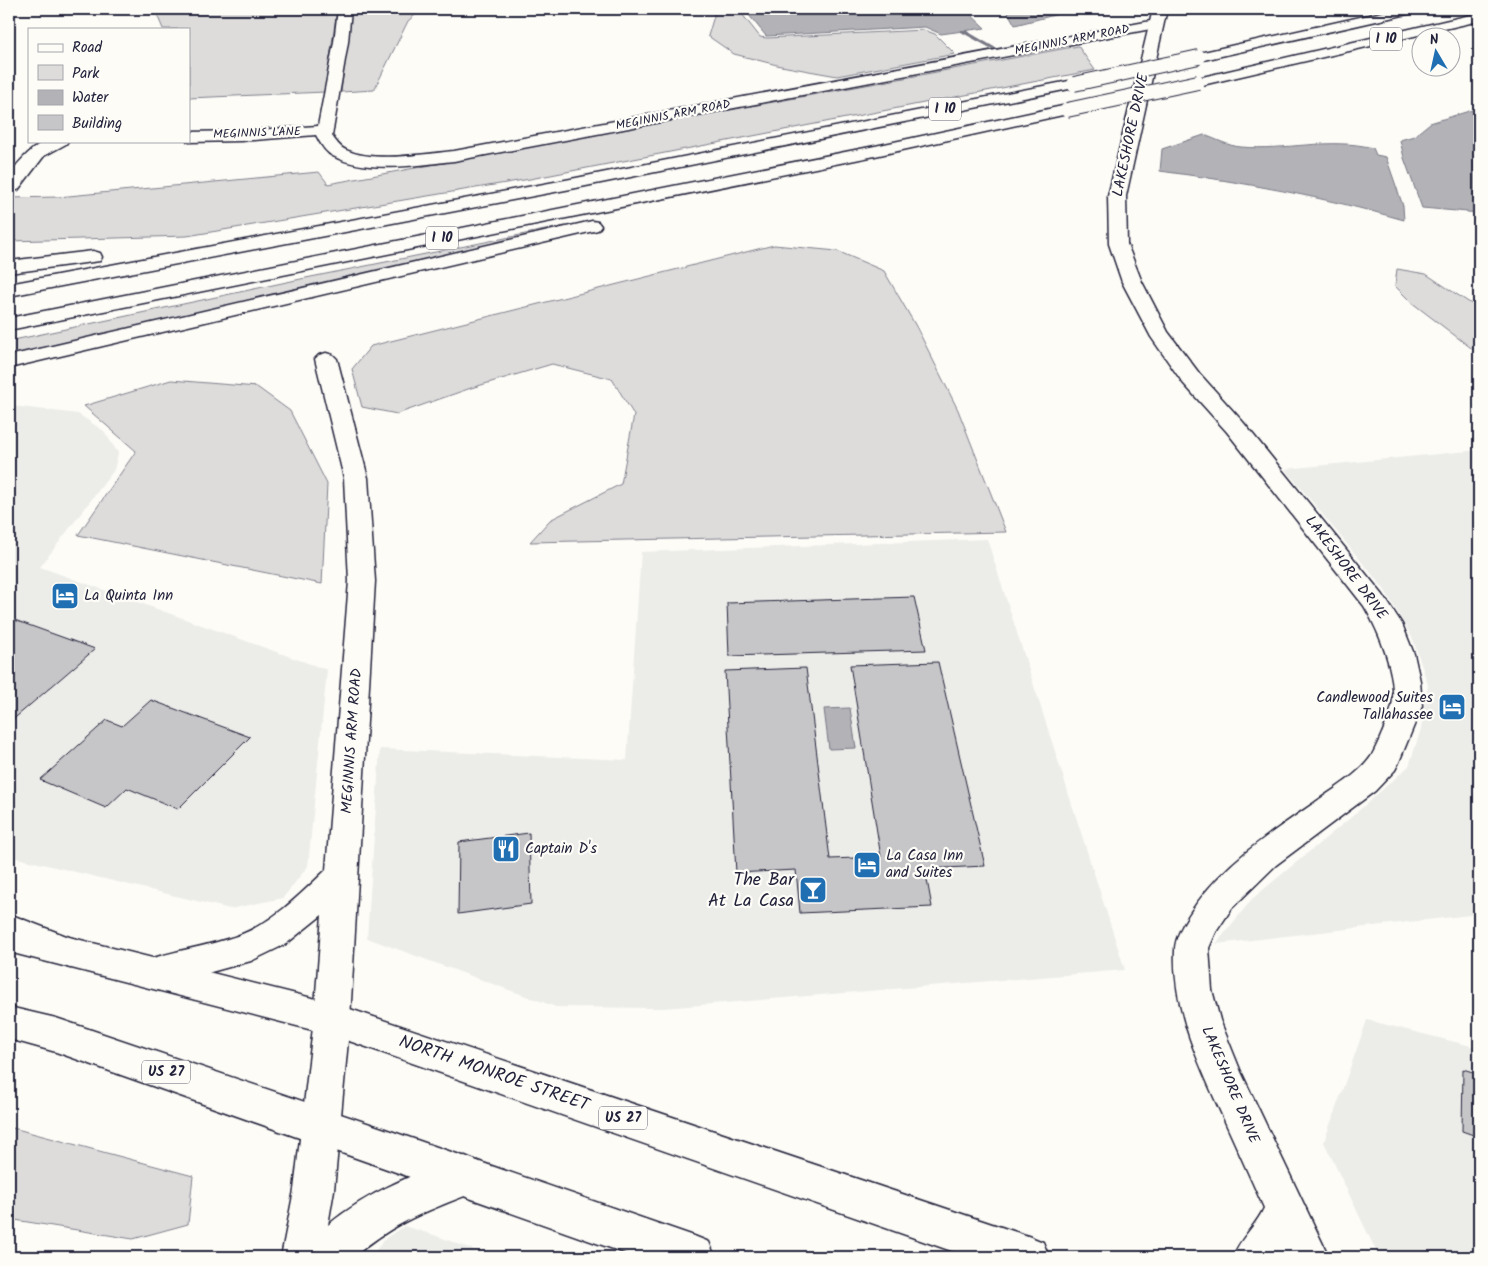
<svg xmlns="http://www.w3.org/2000/svg" width="1488" height="1266" viewBox="0 0 1488 1266" font-family="Kalam,sans-serif">
<rect width="100%" height="100%" fill="#fdfcf7"/>
<filter id="ink" filterUnits="userSpaceOnUse"><feTurbulence type="fractalNoise" baseFrequency=".02" numOctaves="2"/><feDisplacementMap in="SourceGraphic" scale="10" xChannelSelector="R" yChannelSelector="G"/><feConvolveMatrix kernelMatrix="1 2 1 2 8 2 1 2 1" color-interpolation-filters="sRGB"/></filter>
<g filter="url(#ink)">
<!-- built -->
<path fill="#ecece9" d="M13,406L78,414L104,431L118,453L114,470L40,567L327,670L308,866L283,898L230,909L9,856V408Z
M1479,450V914L1216,944L1252,899L1355,814L1409,766L1421,729L1428,685L1413,639L1384,589L1285,469Z
M987,539L1125,970L663,1008L556,1007L367,938L380,749L627,760L641,552Z
M1367,1020L1479,1048V1257H1379L1324,1142Z
M404,1226L434,1235L493,1257H370L386,1238Z"/>
<!-- green -->
<path fill="#dddcdb" stroke="#807f8b" d="M157,9H337L325,92L189,98V29H163L156,12Z
M351,9H422L408,21L374,90L341,92Z
M713,9H738L760,37L767,38L924,30L935,34L955,54L837,76L781,66L734,54L708,36L714,16Z
M1078,46L1095,70L530,179L187,236L9,241V198L58,197L319,172L328,184Z
M565,226L567,228L9,358V341L301,279Z
M774,245L837,251L884,271L917,328L958,410L1006,532L530,542L550,520L621,484L634,415L612,379L552,364L471,388L397,414L362,407L352,369L371,346Z
M1397,269L1426,274L1479,309V354L1411,302L1395,286Z
M171,380L257,387L290,411L327,484L322,584L78,535L136,451L84,406Z
M9,1127L193,1176L188,1224L133,1239L9,1219Z"/>
<!-- water -->
<path fill="#b2b2b7" stroke="#787885" d="M744,9H965L985,28L941,34L925,27L766,36Z
M1006,9H1078L1015,25Z
M1479,108V213L1422,208L1404,158L1400,140L1414,136L1430,123Z
M1204,135C1216,139 1228,146 1241,147C1285,151 1330,137 1373,148L1376,155L1386,157L1403,206L1404,220C1324,197 1243,182 1160,171L1162,149Z
M850,708L856,748L829,749L824,709Z"/>
<g fill="none" stroke-linecap="round" stroke-linejoin="round">
<!-- stream -->
<path fill="#787885" fill-rule="evenodd" d="M961,30H965L996,48L992,49L961,32Z"/>
</g>
<!-- building -->
<path fill="#c6c6c8" stroke="#22223b" d="M914,597L926,650L729,656L727,603Z
M9,618L95,649L9,723Z
M938,662L985,866L925,869L932,907L800,913L796,870L736,873L725,671L806,668L830,859L881,857L850,665Z
M151,700L250,737L178,809L127,788L106,808L40,780L107,720L122,726Z
M529,833L531,904L458,914L459,842Z
M1463,1069L1479,1074V1137L1462,1131Z"/>
<g fill="none" stroke-linecap="round" stroke-linejoin="round">
<defs>
<path id="street" d="M338,9H351L348,42L332,136C336,141 339,147 346,150C374,163 423,154 454,151L1156,20L1163,24L1156,28L454,161C418,165 366,174 333,156C326,153 320,143 316,135L241,141L189,142L187,141H189V132L241,131L318,126L334,42Z
M44,141H68L66,144L44,156L18,190H9C9,187 8,182 9,178C13,166 33,147 44,141Z
M326,353L333,355L337,359L368,478L375,581L350,1019L345,1031L332,1035L319,1031L314,1019L322,915L286,944L251,961L153,988L141,984L135,973L141,962C172,951 205,947 237,936C271,924 300,895 326,870L349,581L344,478L315,359L319,355Z"/>
<path id="secondary" d="M1153,9H1167L1126,196L1127,244L1142,282L1168,332L1199,373L1243,422L1383,595L1402,624L1414,654L1420,681L1422,706L1399,762L1395,770L1375,791L1276,865L1232,908L1216,932L1209,948L1212,990L1220,1020L1241,1072L1329,1257H1287L1285,1254L1282,1257H1233C1240,1238 1256,1226 1264,1208C1250,1177 1236,1146 1222,1115C1199,1064 1172,1008 1175,950C1175,935 1188,916 1197,903C1228,860 1274,831 1317,801C1335,788 1360,774 1372,755C1377,746 1390,716 1392,706C1398,677 1379,631 1364,606L1227,432L1183,383L1151,337L1122,282L1109,244L1108,196Z
M332,1003L345,1007L350,1019L334,1190L328,1225C369,1191 416,1173 465,1156L479,1162L485,1176L479,1190C431,1210 394,1221 354,1257H281L294,1190L314,1019L319,1007Z"/>
<path id="primary" d="M9,922L332,1003L1028,1236L1043,1242L1049,1257H969L332,1035L9,952Z
M9,1007L56,1018L382,1128L694,1236L709,1242L715,1257H636L56,1052L9,1039Z"/>
<path id="highway" d="M1396,9H1419L1412,13L1199,61L1194,60L1192,57L1194,54L1199,53Z
M1479,13V21L1198,86L1193,85L1191,82L1193,79L1198,78Z
M1074,80L1079,81L1081,84L1079,87L576,188L9,296V284L576,178Z
M1067,105L1072,107L1075,110L1072,113L875,156L9,330V318L875,146Z
M592,221L598,222L601,226L598,230L9,368V356Z
M93,251L100,253L102,257L100,261L9,273V261Z
M9,914L82,942L87,953L82,964L70,968L9,944Z"/>
</defs>
<!-- street casing -->
<use href="#street" stroke="#22223b" stroke-width="3"/>
<!-- secondary casing -->
<use href="#secondary" stroke="#22223b" stroke-width="3"/>
<!-- primary casing -->
<use href="#primary" stroke="#22223b" stroke-width="3"/>
<!-- highway casing -->
<use href="#highway" stroke="#22223b" stroke-width="3"/>
<!-- street -->
<use href="#street" fill="#fdfcf7" fill-rule="evenodd"/>
<!-- secondary -->
<use href="#secondary" fill="#fdfcf7" fill-rule="evenodd"/>
<!-- primary -->
<use href="#primary" fill="#fdfcf7" fill-rule="evenodd"/>
<!-- highway -->
<use href="#highway" fill="#fdfcf7" fill-rule="evenodd"/>
<defs>
<path id="highway-bridge" d="M1074,84L1199,57
M1067,110L1198,82"/>
</defs>
<!-- highway-bridge casing -->
<use href="#highway-bridge" stroke="#22223b" stroke-width="16" stroke-linecap="butt"/>
<!-- highway-bridge -->
<use href="#highway-bridge" stroke="#fdfcf7" stroke-width="14"/>
</g>
</g>
<!-- icons -->
<defs>
<symbol id="hotel-square" viewBox="-11 -11 22 22"><rect x="-9" y="-9" width="18" height="18" rx="4" fill="#1f6fb2" stroke="#fdfcf7"/><path d="M-6-4.5h1.5V1H6V5H4.5V3h-9V5H-6ZM-4 0a1.8 1.8 0 1 1 3.6 0ZM.5 0V-2.5h3Q6-2.5 6 0Z" fill="#fff"/></symbol>
<symbol id="restaurant-square" viewBox="-11 -11 22 22"><rect x="-9" y="-9" width="18" height="18" rx="4" fill="#1f6fb2" stroke="#fdfcf7"/><path d="M-5-6h1v4h1v-4h1v4h1v-4h1v5L-1.5 .5V6h-2V.5L-5-1ZM5-6V6H3V1.5H1.5Q1.5-4 5-6Z" fill="#fff"/></symbol>
<symbol id="bar-square" viewBox="-11 -11 22 22"><rect x="-9" y="-9" width="18" height="18" rx="4" fill="#1f6fb2" stroke="#fdfcf7"/><path d="M-6-5H6L.8 .8V4.5H3.5V6h-7V4.5H-.8V.8Z" fill="#fff"/></symbol>
</defs>
<g fill-rule="evenodd">
<use href="#hotel-square" x="49" y="580" width="32" height="32"/>
<use href="#hotel-square" x="1436" y="691" width="32" height="32"/>
<use href="#restaurant-square" x="490" y="833" width="32" height="32"/>
<use href="#hotel-square" x="851" y="849" width="32" height="32"/>
<use href="#bar-square" x="797" y="874" width="32" height="32"/>
</g>
<g text-anchor="middle" dominant-baseline="central" stroke-width="4.5" stroke-linejoin="round" paint-order="stroke">
<!-- far-street labels -->
<g font-size="12" fill="#22223b" stroke="#fdfcf7">
<text transform="translate(1072 40) rotate(-11)">MEGINNIS ARM ROAD</text>
<text transform="translate(673 115) rotate(-11)">MEGINNIS ARM ROAD</text>
<text transform="translate(257 133) rotate(-2)">MEGINNIS LANE</text>
</g>
<!-- shield labels -->
<g fill="#fdfcf7" stroke="#646373" stroke-width="1">
<rect x="1370" y="27.5" width="32" height="23" rx="4"/>
<rect x="929" y="97.5" width="32" height="23" rx="4"/>
<rect x="426" y="226.5" width="32" height="23" rx="4"/>
<rect x="142" y="1060.5" width="48" height="23" rx="4"/>
<rect x="599" y="1106.5" width="48" height="23" rx="4"/>
</g>
<g font-size="14" font-weight="bold" fill="#22223b">
<text x="1386" y="39">I 10</text>
<text x="945" y="109">I 10</text>
<text x="442" y="238">I 10</text>
<text x="166" y="1072">US 27</text>
<text x="623" y="1118">US 27</text>
</g>
<!-- street labels -->
<g font-size="15" fill="#22223b" stroke="#fdfcf7">
<text transform="translate(1131 135) rotate(-78)">LAKESHORE DRIVE</text>
<text transform="translate(1346 568) rotate(53)">LAKESHORE DRIVE</text>
<text transform="translate(352 741) rotate(-86)">MEGINNIS ARM ROAD</text>
<text transform="translate(1230 1085) rotate(67)">LAKESHORE DRIVE</text>
</g>
<!-- poi labels -->
<g font-size="15" fill="#22223b" stroke="#fdfcf7" text-anchor="start">
<text x="84" y="596">La Quinta Inn</text>
<text x="1433" y="698" text-anchor="end">Candlewood Suites<tspan x="1433" dy="17">Tallahassee</tspan></text>
<text x="525" y="849">Captain D's</text>
<text x="886" y="856">La Casa Inn<tspan x="886" dy="17">and Suites</tspan></text>
</g>
<!-- near-poi labels -->
<g font-size="18" fill="#22223b" stroke="#fdfcf7" text-anchor="end">
<text x="794" y="880">The Bar<tspan x="794" dy="21">At La Casa</tspan></text>
</g>
<!-- near-street labels -->
<g font-size="18" fill="#22223b" stroke="#fdfcf7">
<text transform="translate(494 1074) rotate(19)">NORTH MONROE STREET</text>
</g>
</g>
<!-- margin -->
<rect width="1488" height="1266" fill="none" stroke="#fdfcf7" stroke-width="30"/>
<rect x="15" y="15" width="1458" height="1236" fill="none" stroke="#22223b" stroke-width="2" filter="url(#ink)"/>
<!-- legend -->
<rect x="28" y="28" width="162" height="115" fill="#fdfcf7" stroke="#a5a5ac"/>
<rect x="38" y="44" width="25" height="8" fill="#fdfcf7" stroke="#a5a5ac"/>
<text x="72" y="52" font-size="15" fill="#22223b">Road</text>
<rect x="38" y="65" width="25" height="15" fill="#dddcdb" stroke="#a5a5ac"/>
<text x="72" y="78" font-size="15" fill="#22223b">Park</text>
<rect x="38" y="90" width="25" height="15" fill="#b2b2b7" stroke="#a5a5ac"/>
<text x="72" y="102" font-size="15" fill="#22223b">Water</text>
<rect x="38" y="115" width="25" height="15" fill="#c6c6c8" stroke="#a5a5ac"/>
<text x="72" y="128" font-size="15" fill="#22223b">Building</text>
<!-- north arrow -->
<g transform="translate(1436 52) rotate(351)"><circle r="24" fill="#fdfcf7" stroke="#a5a5ac"/>
<path d="M0-4L9 19L0 12L-9 19Z" fill="#1f6fb2"/>
<text y="-8" font-size="14" font-weight="bold" text-anchor="middle" fill="#22223b">N</text>
</g>
</svg>
